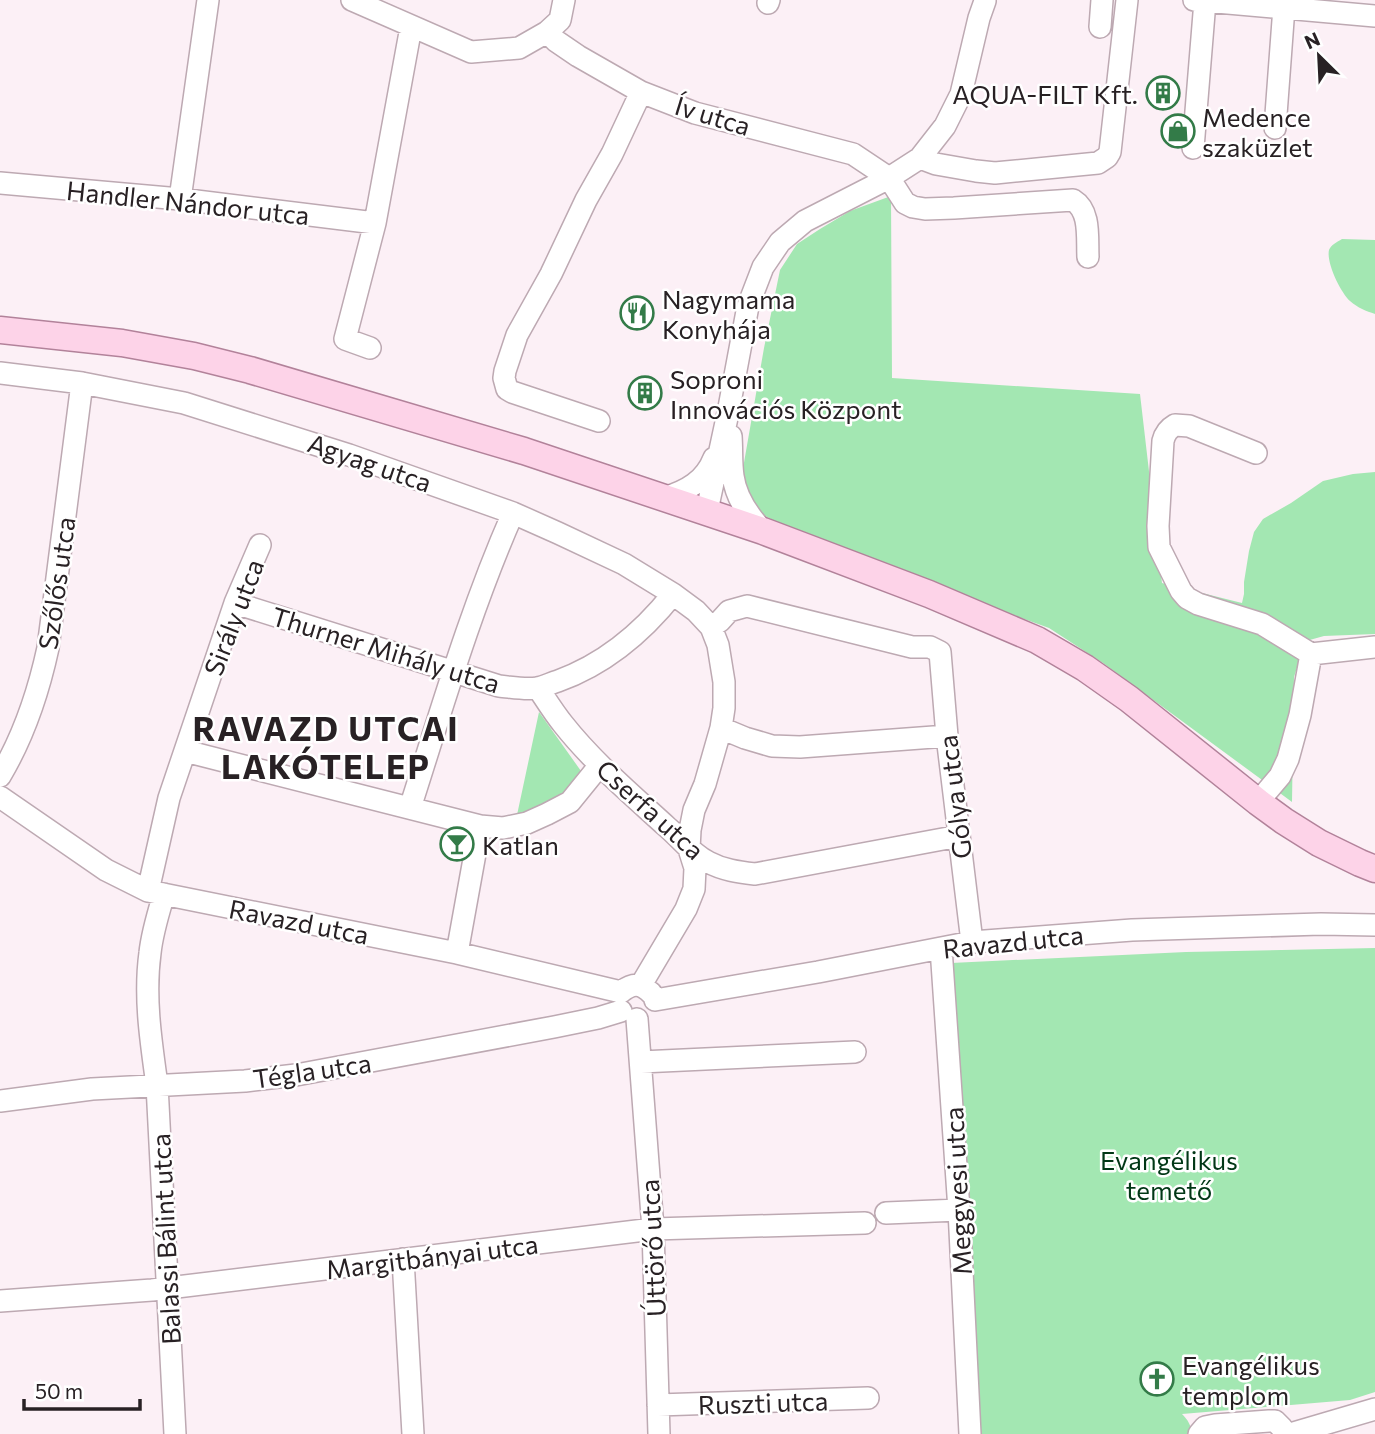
<svg xmlns="http://www.w3.org/2000/svg" width="1375" height="1434" viewBox="0 0 1375 1434" font-family="Commissioner,sans-serif">
<rect width="100%" height="100%" fill="#fcf0f6"/>
<!-- green -->
<path fill="#a3e7b2" d="M891,196L892,378L1140,394L1162,583L1242,603L1244,594V582L1249,551L1254,532L1263,519L1291,503L1323,481L1353,474L1375,472V634L1324,636L1306,641L1304,646L1294,677L1292,802L1103,663L1049,628L934,586L775,521L761,514L751,504L742,474L764,348L780,270L797,244L820,229L850,211Z
M1342,239L1375,240V314C1366,311 1358,308 1350,301C1341,293 1326,263 1329,250C1331,245 1337,242 1342,239Z
M539,712L581,771L570,793L517,815Z
M1375,948V1392L1350,1400L1182,1414C1188,1420 1191,1425 1192,1434H978L951,963L1186,952Z"/>
<g fill="none" stroke-linecap="round" stroke-linejoin="round">
<defs>
<path id="minor" d="M352,0L471,52L519,48L547,32L560,20L564,0
M1194,0L1375,16
M768,3L769,0
M1100,27L1102,0
M547,32L556,41L578,56L641,92L695,113L853,154L889,178L905,203L913,207L925,209L954,208L1073,200C1091,211 1087,238 1088,257
M1275,128L1284,7
M1193,148L1205,1
M920,158L936,164L976,171L995,173L1098,163L1107,157L1110,152L1127,0
M0,183L180,199L375,223
M180,199L208,0
M370,348L345,339L375,223L411,27
M0,373L82,383L184,403L349,455L513,513L558,533L624,564L673,594L696,611L711,627L718,645L724,682V708L721,728L705,784L694,810L690,830L689,849L695,868L694,889L686,909L641,985
M599,421L512,392L507,389L504,378L505,371L517,335L551,274L586,200L612,154L641,92
M731,436C732,449 731,463 733,476C736,498 748,515 763,531
M1256,453L1189,426L1175,425C1168,429 1165,433 1163,441L1158,526L1159,547L1181,591L1187,598L1198,604L1262,624L1311,654
M664,498C687,491 705,481 714,458
M708,514V506L728,413L748,306L763,267L780,242L805,221L889,178L920,158L945,126L961,94L979,18L985,1
M235,603L499,686C511,687 525,690 537,688C544,687 551,683 558,681C605,664 642,633 673,594
M711,627L720,621L729,611L747,606L912,647H930L940,652L947,736L972,942
M538,688C546,700 554,713 563,724C593,762 631,794 667,827C681,839 692,854 708,862C723,870 738,872 755,874L959,836
M721,728L745,738L772,746L800,747L947,736
M185,751L480,826L503,828L527,823L547,814L570,802L600,765
M0,776C24,736 38,694 48,648L82,383
M0,797L106,870L148,891L457,953L621,992C633,983 640,983 651,993
M1258,802L1280,776L1288,759L1300,715L1311,654L1375,647
M410,808C442,708 471,608 513,513
M148,891L169,798L235,603L260,545
M164,894C158,914 152,933 150,953C144,997 151,1042 157,1085L175,1434
M941,948L959,1210L970,1434
M457,953L480,826
M655,1000L818,972L972,942L1132,930L1321,924L1375,925
M637,1019L653,1229L659,1434
M641,1062L855,1052
M0,1101L92,1089L245,1081L296,1075L554,1027L598,1018L621,1011
M886,1213L959,1210
M403,1259L413,1434
M0,1301L152,1290L653,1229L865,1223
M658,1405L868,1398
M1199,1434L1205,1427L1215,1425L1269,1421H1275L1282,1428L1283,1434
M1290,1434L1375,1409"/>
<path id="major" d="M0,330L122,343L194,356L250,370L524,451L763,531L929,594L1037,640L1085,668L1129,699L1258,802L1284,821L1319,843L1360,863L1375,869"/>
</defs>
<!-- minor casing -->
<use href="#minor" stroke="#bda9b2" stroke-width="24"/>
<!-- major casing -->
<use href="#major" stroke="#b2829a" stroke-width="29"/>
<!-- minor -->
<use href="#minor" stroke="#fff" stroke-width="21"/>
<!-- major -->
<use href="#major" stroke="#fdd3e8" stroke-width="26"/>
</g>
<!-- icons -->
<defs>
<symbol id="building-ring" viewBox="-11 -11 22 22"><circle r="9.5" fill="#fff" stroke="#337b48" stroke-width="1.5"/><path d="M-4-6H4V6H1V3H-1V6H-4ZM-2.5-4.3h1.7v1.8h-1.7ZM.8-4.3h1.7v1.8H.8ZM-2.5-1h1.7V.8h-1.7ZM.8-1h1.7V.8H.8Z" fill="#337b48"/></symbol>
<symbol id="shop-ring" viewBox="-11 -11 22 22"><circle r="9.5" fill="#fff" stroke="#337b48" stroke-width="1.5"/><path d="M-5-2.5h2.3a2.7 3.5 0 0 1 5.4 0H5L5.5 6h-11ZM-1.5-2.5h3a1.5 2.3 0 0 0-3 0Z" fill="#337b48"/></symbol>
<symbol id="restaurant-ring" viewBox="-11 -11 22 22"><circle r="9.5" fill="#fff" stroke="#337b48" stroke-width="1.5"/><path d="M-5-6h1v4h1v-4h1v4h1v-4h1v5L-1.5 .5V6h-2V.5L-5-1ZM5-6V6H3V1.5H1.5Q1.5-4 5-6Z" fill="#337b48"/></symbol>
<symbol id="bar-ring" viewBox="-11 -11 22 22"><circle r="9.5" fill="#fff" stroke="#337b48" stroke-width="1.5"/><path d="M-6-5H6L.8 .8V4.5H3.5V6h-7V4.5H-.8V.8Z" fill="#337b48"/></symbol>
<symbol id="church-ring" viewBox="-11 -11 22 22"><circle r="9.5" fill="#fff" stroke="#337b48" stroke-width="1.5"/><path d="M-1.2-6h2.4v3.5h3.3v2.4h-3.3V6h-2.4V-.1h-3.3v-2.4h3.3Z" fill="#337b48"/></symbol>
</defs>
<g fill-rule="evenodd">
<use href="#building-ring" x="1144" y="74" width="38" height="38"/>
<use href="#shop-ring" x="1159" y="112" width="38" height="38"/>
<use href="#restaurant-ring" x="618" y="294" width="38" height="38"/>
<use href="#building-ring" x="626" y="374" width="38" height="38"/>
<use href="#bar-ring" x="438" y="825" width="38" height="38"/>
<use href="#church-ring" x="1138" y="1360" width="38" height="38"/>
</g>
<g text-anchor="middle" dominant-baseline="central" stroke-width="5" stroke-linejoin="round" paint-order="stroke">
<!-- poi labels -->
<g font-size="26" fill="#282124" stroke="#fff" text-anchor="start">
<text x="1138" y="93" text-anchor="end">AQUA-FILT Kft.</text>
<text x="1202" y="116">Medence<tspan x="1202" dy="30">szaküzlet</tspan></text>
<text x="662" y="298">Nagymama<tspan x="662" dy="30">Konyhája</tspan></text>
<text x="670" y="378">Soproni<tspan x="670" dy="30">Innovációs Központ</tspan></text>
<text x="482" y="844">Katlan</text>
<text x="1182" y="1364">Evangélikus<tspan x="1182" dy="30">templom</tspan></text>
</g>
<!-- street labels -->
<g font-size="26" fill="#282124" stroke="#fff">
<text transform="translate(713 115) rotate(17)">Ív utca</text>
<text transform="translate(188 202) rotate(6)">Handler Nándor utca</text>
<text transform="translate(370 462) rotate(19)">Agyag utca</text>
<text transform="translate(56 583) rotate(-82)">Szőlős utca</text>
<text transform="translate(233 617) rotate(-69)">Sirály utca</text>
<text transform="translate(386 649) rotate(17)">Thurner Mihály utca</text>
<text transform="translate(954 797) rotate(-97)">Gólya utca</text>
<text transform="translate(651 809) rotate(42)">Cserfa utca</text>
<text transform="translate(299 921) rotate(11)">Ravazd utca</text>
<text transform="translate(1013 941) rotate(-6)">Ravazd utca</text>
<text transform="translate(312 1070) rotate(-8)">Tégla utca</text>
<text transform="translate(957 1191) rotate(-93)">Meggyesi utca</text>
<text transform="translate(165 1239) rotate(-93)">Balassi Bálint utca</text>
<text transform="translate(652 1248) rotate(-93)">Úttörő utca</text>
<text transform="translate(432 1256) rotate(-7)">Margitbányai utca</text>
<text transform="translate(763 1402) rotate(-2)">Ruszti utca</text>
</g>
<!-- park labels -->
<g font-size="26" fill="#013716" stroke="#fff">
<text x="1169" y="1159">Evangélikus<tspan x="1169" dy="30">temető</tspan></text>
</g>
<!-- district labels -->
<g font-size="33" font-weight="bold" letter-spacing="2" fill="#282124" stroke="#fff">
<text x="326" y="727">RAVAZD UTCAI<tspan x="326" dy="38">LAKÓTELEP</tspan></text>
</g>
</g>
<!-- north arrow -->
<g transform="translate(1319 56) rotate(336)" stroke="#ffffff" stroke-width="5" paint-order="stroke">
<path d="M0-5L12 26L0 18L-12 26Z" fill="#282124"/>
<text y="-10" font-size="19" font-weight="bold" text-anchor="middle" fill="#282124">N</text>
</g>
<!-- scale -->
<path d="M24 1399v10h116v-10" fill="none" stroke="#282124" stroke-width="3.5"/>
<text x="35" y="1399" font-size="21" fill="#282124" stroke="#ffffff" stroke-width="5" paint-order="stroke">50 m</text>
</svg>
